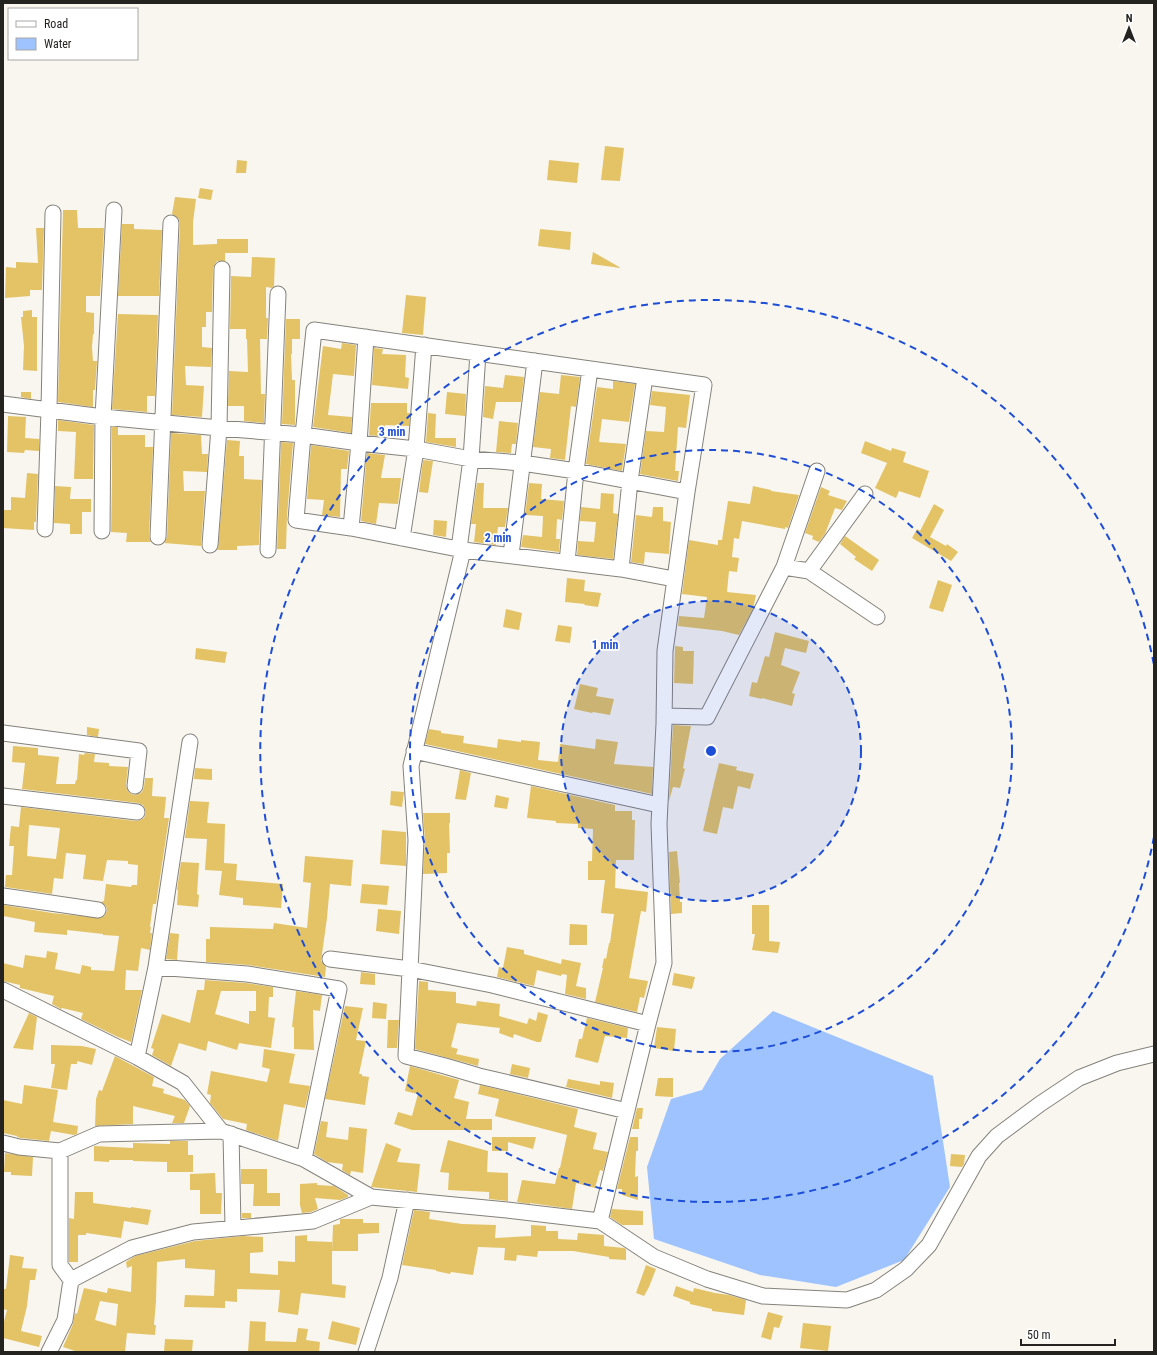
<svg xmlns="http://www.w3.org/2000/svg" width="1157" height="1355" viewBox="0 0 1157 1355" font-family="'Roboto Condensed',sans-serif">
<rect width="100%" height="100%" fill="#f9f6ef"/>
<!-- water -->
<path fill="#9ec3ff" d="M773,1011L933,1076L950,1187L904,1260L836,1287L760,1275L654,1239L647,1167L671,1099L702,1090L720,1059Z"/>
<!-- building -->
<path fill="#e3c366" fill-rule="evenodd" d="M605,146L624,148L620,181L601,180Z
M237,160L247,161L246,173H236Z
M549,160L579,163L577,183L547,180Z
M200,188L213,190L211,200L198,198Z
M175,197L196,199L193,222V245L217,244V239H248V253H225V261H217L213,268L212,312H206V327H202V347L212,348L211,367L185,366L186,385L204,386L202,417L172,415L180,223L179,219L172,214Z
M63,210H77L78,228H104L100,296H86V312L94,313V334H93L92,347L93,361H97L95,390H93V407L58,402Z
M122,224H134V229L162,230L159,296H118Z
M36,228H44L42,290H30V296L5,298L6,267L16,268V262L38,263Z
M540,229L571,232L570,250L538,246Z
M593,252L621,268L591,264Z
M252,257L275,258L274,286L272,288L266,287V318H268L267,339H260L261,394H265L264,423L244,421V406H228L229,371L248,372L247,339H246V329H230L231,276L251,277Z
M406,295L426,297L423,335L402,333Z
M32,310V317H37V371L23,370L24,346L21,317H23V311Z
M118,314L158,315L155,396H147V412L112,409Z
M286,319H300V339H292V354H291L292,380H295V425L282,424Z
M342,343L356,345L354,376L333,374L328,415L352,417L351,433L313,427L323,346L341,349Z
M374,348L383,349L382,354L406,355L405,377L409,378L408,389L372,385Z
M505,375L524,377L521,402H496L493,419L483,417L485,386L503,388Z
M561,375L580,377L576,407L571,406L565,460L550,458L551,449L533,447L540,392L559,394Z
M613,381L635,384L629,422L602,419L599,442L626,444L622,471L586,464L597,387L613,389Z
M652,391L690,395L686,428L678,427L675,471H679L678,481L640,474L646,431L664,432L666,407L650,405Z
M21,392H31V399L21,397Z
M447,392L466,394L465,416L445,414Z
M371,403H407V413H410L409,426L385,425V437L369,435Z
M428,413L436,414L435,438H456V447L426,442Z
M8,416L26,417L25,438L39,439V451L25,450L24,453L7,452Z
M58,420L94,425L93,479H74L76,432L58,431Z
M499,421L518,423L516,444H512L511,453L496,452Z
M112,427H118V435H145V447H153L149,537L151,542H126L127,533L111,532L112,480Z
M171,433L201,435L202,454H208L207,472L183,471L184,491H205L201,546L164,543L167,537Z
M227,440L240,441L239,456H244V479L262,480L259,545L237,546V550H218Z
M865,441L891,451L892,448L906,452L903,462L929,471L920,498L899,491L896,498L875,488L887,463L861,453Z
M281,442L293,443L287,516L286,549H277Z
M311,445L349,451L347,469H341L340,517L322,515L324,500L307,499Z
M367,453L385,455L381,478H401L398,504L379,503L376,524L361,521Z
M423,460L433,461L428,493L419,492Z
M27,473L38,474L36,522H34V530L3,528V510H11V497L25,498Z
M477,483H484L483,508H508L505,527H498L496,545L474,542L476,524H471Z
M529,483L542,484L541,499L564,501L562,520L557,519L556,539H560L559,552L521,547L523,535L542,537L543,516L525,515Z
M55,486L71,487L70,499H91V512H82V534H70V524L54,523Z
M753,486L771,490V491L799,495L788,528L785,527V529L742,521L739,539L734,538L732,557L739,558L737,572L729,571L727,592L756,595L753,609L739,635L722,631L678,626L679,616L704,618L707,597L682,594L689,540L718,545V540H722L728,501L750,504Z
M821,487L830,491L828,495L847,501L842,510L835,508L825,534L819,542L812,539L813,536L805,533Z
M601,493L614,494L613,513L618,514L613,559L577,555L578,541L594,542L596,522L580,521L581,507L600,509Z
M934,504L944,510L930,537L946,546L947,544L958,552L951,561L912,538L917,529L920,531Z
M653,507H663V521L671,522L669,554L645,552L644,564L631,562L636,515L652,517Z
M434,520L447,521L446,537L433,535Z
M845,536L879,560L872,571L854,559L856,557L840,544Z
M567,578L585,580L584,591L601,593L598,607L584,605L585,604L565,602Z
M938,580L952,585L943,612L929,608Z
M506,609L522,613L519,630L503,627Z
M558,625L572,627L570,643L555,641Z
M775,632L809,641L806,653L785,648L781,665L800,672L792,693L795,694L792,706L762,698V699L749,696L752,682L757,683L765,656L769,657Z
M675,646L683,647V651H694L693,684L674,683Z
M196,648L227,652L225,663L195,659Z
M580,684L598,688L596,696L614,699L610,715L593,712L592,713L574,709Z
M673,725L691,726L683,768L685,769L680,788L673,787L669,801Z
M87,727L99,729L98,737L87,735Z
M429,729L441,731V733L464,736L463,743L497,748L498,739L521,742V740L540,742L538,760L558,762L560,744L595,749L596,739L618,742L614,764L653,767L652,794L425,744Z
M13,746L38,748V755L59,757L56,784H75L76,780H77L79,754L84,755L85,753L95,754L94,762L109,763V766L128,767L126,785L127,790L130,793L134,795L139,794L142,792L144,787L145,778H153L152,796L166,797L164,818H169L156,904H153L150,927H151L150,933H152L150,950L141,948L138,971L126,970L125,990H142L131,1042L118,1037L81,1019L83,1013L62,1008L61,1009L52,1004L54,996L20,988V985L3,981V963L23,968L25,955L46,958L47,951L58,953L55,969L80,974L82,965L91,967V970L114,971L119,936L103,935V934L67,930V935L34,932L35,922L3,916V915L4,905L52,913L101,918L105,915L107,911L106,906L101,902L104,901L106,884L131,887L132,885H137L138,865L128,864V861L107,860L103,881L83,879L86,855L66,853L63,879L54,878L52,894L5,887L6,875H12L14,846H9L11,826L19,827L21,807L136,821L140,820L144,818L146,813L145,809L143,805L138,803L22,789L25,763L12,762ZM29,825L60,828L56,859L27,856Z
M719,763L737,767L736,770L754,774L750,789L738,786L733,809L723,807L717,834L703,831L714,783Z
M195,768L212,769V780L194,779Z
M460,770L471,773L466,800L455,799Z
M531,786L615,805V811H632V820H635L634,860H616L615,888L648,892L646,912L641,911L629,978L648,981L644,998L640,997L637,1012L595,1002L603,968H602L604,958L606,959L609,943H610L614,914L601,913L605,880H588V861H592L593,829L578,828V824L556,823V821L527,818Z
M391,791L404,792L402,807L390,805Z
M496,795L509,798L507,809L494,807Z
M190,801L209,802L207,823L225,824L224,863L237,864L236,880L283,884L281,908L243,905V898L219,895L222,871L205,870L207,839L185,838Z
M423,813H450V823H449L450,853H447V873L423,874L425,840Z
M382,830L406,832V866L380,864Z
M677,851L680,883H679L680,902H682V913L671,914L669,852Z
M305,856L353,860L351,886L330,884L327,918L321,961L326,967L325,977L248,965L206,962V939H210V927L273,929L274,923L307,928L311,883L303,882Z
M181,862L199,863L197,894L199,895L198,907L177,905L178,890H177Z
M362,884L389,886L387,905L360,903Z
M752,905H769V941L780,942L778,953L752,950L755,934H752Z
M378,909L401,911L399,934L376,931Z
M570,924L587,925V945H569Z
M170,933L179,934L177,960L166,959Z
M507,947L524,950V954L561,964L562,959L581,963L576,986L586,988V999L565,994L567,975L562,974L561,976L537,970L534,986L497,977L499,967L503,968Z
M361,972L375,974V985L360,984Z
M674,973L695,977L692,989L672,985Z
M205,980L246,983L273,987V997H269L268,1017L275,1018L271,1048L239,1043L237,1050L208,1041L206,1051L179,1043L171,1066L152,1055L154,1049L151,1048L162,1014L190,1023L197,990H204ZM221,991H256V1011H249V1024L215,1014Z
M419,981L428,982V990L456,992V1003L476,1006L477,1001L500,1004L499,1016L527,1024L529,1018L536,1021L538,1012L548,1015L541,1042H537L514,1034L513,1038L499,1033L500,1028L457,1023L451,1047L458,1049L456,1054L479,1059L478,1066L415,1049Z
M296,991L322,995L320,1011L313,1010L314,1050L294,1049V1027H292Z
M373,1002L387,1004L386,1019L372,1018Z
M345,1006L363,1008L356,1040L366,1041L359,1074H362V1076L369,1077L365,1105L325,1099Z
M29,1013L37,1017L33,1050L13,1048Z
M587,1018L628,1028L627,1038L605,1036L598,1063L575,1057L579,1039H582Z
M388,1020H399L397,1048H387Z
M657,1027L676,1029L674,1051L654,1048Z
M51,1045L82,1046L96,1049L92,1065L77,1061V1064H71L67,1090L51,1088L55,1064H51Z
M264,1049L295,1054L289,1083L310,1086L305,1108L284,1104L278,1141L246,1130L247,1124L223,1119L210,1103L211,1095L207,1094L211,1071L267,1082L270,1069L262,1067Z
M115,1056L154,1077L152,1086L164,1089L163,1093L185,1100L190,1106L184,1123H172L175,1116L133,1106V1124L95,1126L96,1099L99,1090L102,1091Z
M512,1064L530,1068L528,1078L510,1074Z
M410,1066L459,1080L454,1098L469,1102L466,1119H492V1130H412L394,1124L398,1112L412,1116L418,1094L405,1091Z
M658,1078H673V1097L655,1096Z
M568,1079L600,1085V1081L614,1083L612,1098L566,1087Z
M24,1085L58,1090L53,1122L78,1126L77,1134L74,1135L51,1131L49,1141L21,1138L17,1137V1136L3,1133V1100L22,1104Z
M480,1085L578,1109L574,1127L597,1133L593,1149L608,1152L603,1171L600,1170L595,1188L576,1183L572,1209L530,1203V1204L517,1202L522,1180L555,1184L559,1168H560L567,1135L495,1116L499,1099L478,1094Z
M637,1108H643L642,1119H639V1129H632Z
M321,1121L328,1122L326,1137L348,1140L349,1127L367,1129L363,1173L351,1171L350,1175L342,1170L343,1164L327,1162L314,1154Z
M492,1137H536L533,1149L508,1142V1151H492Z
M630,1137H638V1151H636L635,1177L638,1176V1200L622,1195V1189H617Z
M448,1140L488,1151L487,1172L508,1173V1201L489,1199V1192L448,1190L449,1173L440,1172Z
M170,1141H188V1155H193V1172H167V1162L133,1161V1160H109V1162L94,1161V1146L133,1148V1143L170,1144Z
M386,1143L401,1149L397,1162L420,1164L417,1192L371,1187Z
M5,1153L33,1157L32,1176L11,1175V1172H4Z
M951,1154L965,1155L964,1164L962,1167L950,1166Z
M241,1169H267V1193H280V1206H253L254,1184H241Z
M215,1173L216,1193H222L221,1214H200V1190H190V1174Z
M317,1183V1185L334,1186L348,1195V1197L340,1200L315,1198L318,1209L311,1212L302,1213L300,1205V1184Z
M75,1192H93V1203L131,1208V1207L151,1210L148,1225L124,1221L121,1238L86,1233V1235H78V1262H69V1218L74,1219Z
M612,1209L643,1211V1225H622L610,1217Z
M414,1210L430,1212L429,1219L462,1224L496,1225L495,1238L531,1236V1225L546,1226V1231H558V1239L577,1240L578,1233L604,1235V1246L624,1248L626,1249V1260L609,1259V1257L573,1251H538L537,1257L517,1255L516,1261L504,1260L505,1248L479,1247H478L473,1275L451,1272L450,1274L436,1271V1270L402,1265Z
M242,1213H251V1218H242Z
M341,1219H363V1223H379V1233L358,1234V1251H332L333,1225L340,1224V1220Z
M307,1235V1241L332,1242V1284L346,1286L345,1298L301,1293L298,1315L278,1312L280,1290L237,1289V1302L225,1301V1308L184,1307L185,1295L214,1296L215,1270L185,1268V1259L157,1262L156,1301L154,1325H156L155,1335L127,1333L125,1352H78L63,1347L73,1324L75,1313L77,1314L84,1288L107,1293L108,1288L131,1292L132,1266L127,1268L126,1262L135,1256L195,1241L243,1236L263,1237V1252L250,1253V1273L278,1275V1261L295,1262V1236ZM100,1301L118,1304L116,1326L95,1320Z
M10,1255L24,1257L22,1268L37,1269L35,1280H30L27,1306L21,1331L42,1336L39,1347L3,1338V1325L7,1310L3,1309V1289H6Z
M646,1265L656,1269L649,1287L644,1296L636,1293Z
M676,1286L693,1292L694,1288L715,1293L729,1295L746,1300L744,1315L712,1311V1309L690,1304V1302L673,1296Z
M768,1312L783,1316L779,1328L774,1327L771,1340L761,1337Z
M250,1321L266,1322L265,1341L296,1342L298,1328L308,1329L306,1340L320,1342L319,1352H248Z
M332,1321L360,1328L356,1345L328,1339Z
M803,1323L831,1326L828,1351L800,1348Z
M165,1339L193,1340L192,1352H164Z"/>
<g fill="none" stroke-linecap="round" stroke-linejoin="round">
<defs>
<path id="minor" d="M3,404L103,417L219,428L303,435L359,443L416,449L471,459L522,463L576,471L687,492
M351,528L359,443L366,337
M45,529L49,410L53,213
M102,531L103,417L114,210
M158,537L171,223
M402,538L416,449L424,345
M210,545L219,428L222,269
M459,549L471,459L478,353
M268,550L278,294
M463,550L411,766L416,840L406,1056L445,1066L479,1076L627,1111
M511,555L535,361
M567,562L576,471L590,369
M784,567L809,571L877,617
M621,569L630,481L645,377
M809,571L865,494
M664,716L707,717L784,567L817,471
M3,733L139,751L135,786
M414,751L659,805
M3,796L137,812
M3,896L98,910
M330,959L410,969L492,985L648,1024
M156,967L247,974L339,989L304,1159
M3,990L137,1057L183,1083L221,1131
M137,1057L156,967L190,742
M231,1134L233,1227
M3,1143L19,1147L60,1151L99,1134L221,1131L304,1159L371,1197L507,1210L600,1221L654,1257L707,1279L763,1296L847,1300L876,1290L906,1269L929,1245L979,1156L997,1136L1040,1104L1079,1078L1117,1063L1154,1054
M60,1151V1265L71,1280
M600,1221L648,1024L664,963L659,824L664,724L665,651L687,492L704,385L314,330L303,435L296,520L351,528L463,550L621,569L674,579
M49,1352L65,1320L71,1280L132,1248L193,1232L313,1221L371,1197
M366,1352L390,1278L407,1200"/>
</defs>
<!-- minor casing -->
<use href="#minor" stroke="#84827b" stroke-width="17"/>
<!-- minor -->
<use href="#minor" stroke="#fff" stroke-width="15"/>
</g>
<!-- distance rings -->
<circle cx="711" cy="751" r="150" fill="#1d4ed8" fill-opacity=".12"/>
<g fill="none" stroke="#1d4ed8" stroke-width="2" stroke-dasharray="7 5">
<circle cx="711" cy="751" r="150"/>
<circle cx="711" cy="751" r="301"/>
<path d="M1154 837A451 451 0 1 1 1154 665"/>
</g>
<circle cx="711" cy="751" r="6" fill="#1d4ed8" stroke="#fff" stroke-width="2"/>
<g font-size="12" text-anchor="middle" font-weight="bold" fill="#1d4ed8" stroke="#fff" stroke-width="3.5" stroke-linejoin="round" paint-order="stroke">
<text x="392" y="436">3 min</text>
<text x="498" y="542">2 min</text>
<text x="605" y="649">1 min</text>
</g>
<!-- border -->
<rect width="1157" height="1355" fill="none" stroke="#242320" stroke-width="8"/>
<!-- legend -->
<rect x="8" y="8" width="130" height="52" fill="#ffffff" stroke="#a7a7a6"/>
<rect x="16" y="21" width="20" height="6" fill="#ffffff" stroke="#a7a7a6"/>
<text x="44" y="28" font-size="12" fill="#242320">Road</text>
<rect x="16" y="38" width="20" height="12" fill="#9ec3ff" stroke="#a7a7a6"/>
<text x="44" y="48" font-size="12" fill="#242320">Water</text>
<!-- north arrow -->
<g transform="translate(1129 28)" stroke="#ffffff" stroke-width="3" paint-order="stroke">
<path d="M0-3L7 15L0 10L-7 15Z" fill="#242320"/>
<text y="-6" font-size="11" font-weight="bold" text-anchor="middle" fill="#242320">N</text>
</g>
<!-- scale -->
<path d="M1021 1339v6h94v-6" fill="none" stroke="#242320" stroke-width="2"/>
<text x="1027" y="1339" font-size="12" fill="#242320" stroke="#ffffff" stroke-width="3" paint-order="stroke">50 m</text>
</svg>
